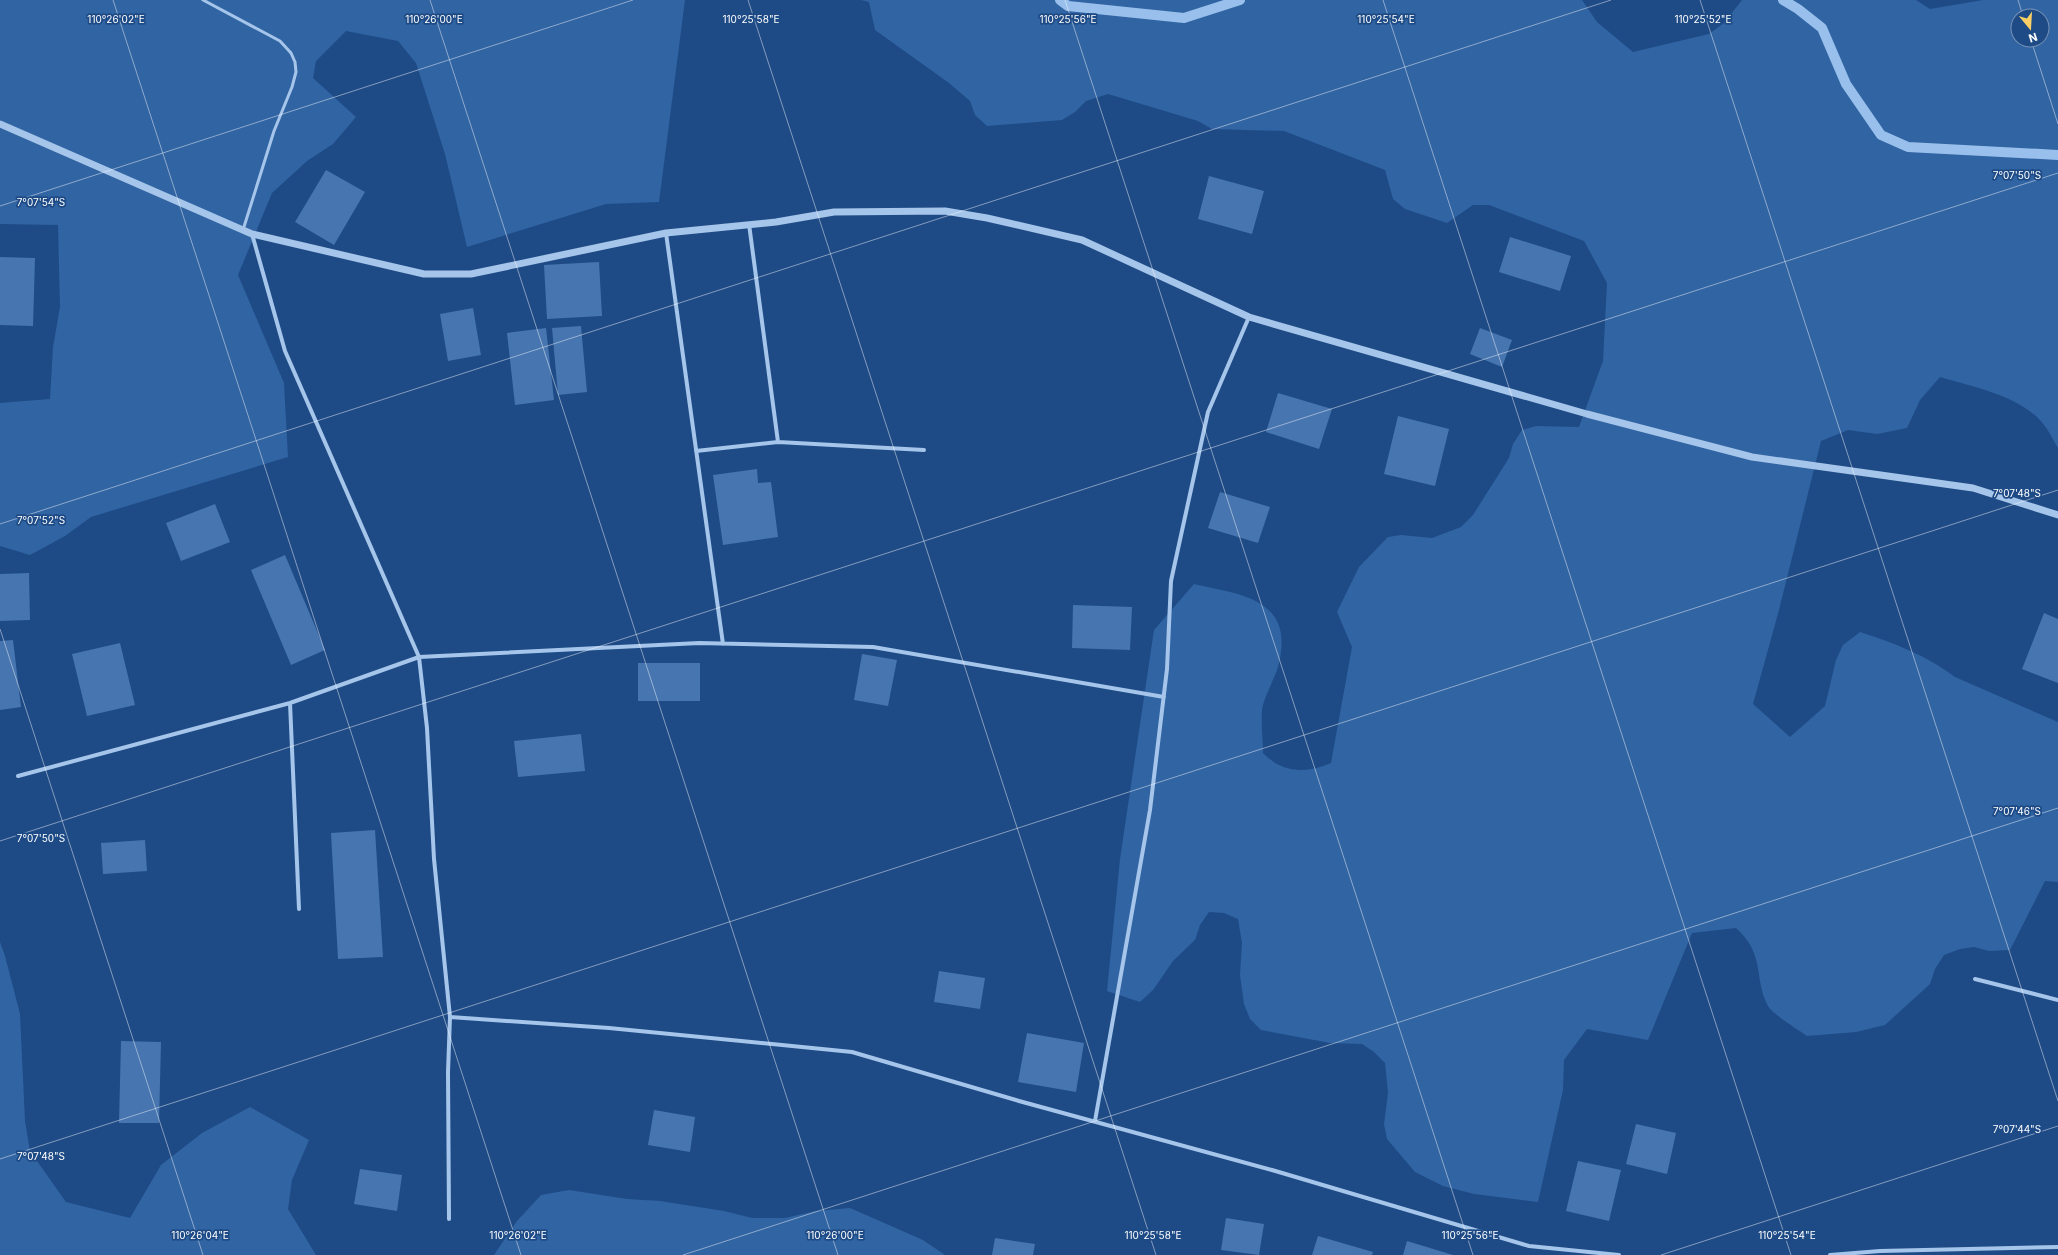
<svg xmlns="http://www.w3.org/2000/svg" width="2058" height="1255" viewBox="0 0 2058 1255" font-family="Inter,sans-serif">
<rect width="100%" height="100%" fill="#1e4b86"/>
<!-- green -->
<path fill="#3164a3" fill-rule="evenodd" d="M0,0H685L659,202L606,204L467,247L445,154L416,63L398,41L346,31L316,61L313,78L356,117L333,144L307,161L272,193L238,275L284,383L288,457L91,517L65,536L30,555L0,546V403L50,399L53,347L60,307L58,225L0,224Z
M861,0H1582L1597,22L1633,52L1709,34L1724,23L1742,0H1916L1930,9L1983,0H2058V448C2054,442 2051,435 2047,429C2025,396 1976,388 1940,377L1920,400L1907,428L1877,434L1848,430L1821,441L1779,610L1753,704L1790,737L1825,706L1836,660L1843,645L1860,632C1894,643 1926,655 1955,677L2058,722V882L2045,881L2010,950L1989,951L1974,947L1960,949L1944,955L1935,969L1930,984L1885,1025L1856,1032L1807,1036C1800,1031 1771,1013 1768,1006C1753,977 1766,955 1736,928L1692,933L1648,1040L1587,1029L1564,1060L1563,1090L1538,1202L1474,1194L1443,1186L1415,1172L1387,1139L1384,1124L1388,1093L1385,1063L1374,1052L1362,1044L1330,1043L1261,1030L1250,1019L1244,1004L1240,975L1242,943L1238,919L1224,913L1209,912L1200,925L1195,940L1173,961L1153,990L1140,1002L1107,991L1120,859L1154,630L1194,584C1243,595 1296,599 1278,667C1274,680 1264,697 1262,710C1261,724 1263,739 1263,753C1282,773 1306,774 1331,763L1352,647L1337,612L1359,567L1388,537L1401,535L1432,538L1461,527L1473,515L1509,458L1513,444L1522,430L1536,426L1579,427L1603,361L1607,283L1584,241L1489,205H1473L1447,223L1405,209L1393,199L1385,170L1284,131L1212,129L1198,121L1108,94L1086,101L1075,112L1062,120L987,126L975,115L970,101L949,83L875,30L869,2ZM2018,16H2042V40H2018Z
M0,942L5,956L20,1014L25,1121L30,1151L66,1202L130,1218L161,1165L202,1133L250,1107L309,1140L292,1180L288,1209L316,1255H0Z
M569,1190L627,1199L660,1201L724,1211L752,1218H785L816,1211L850,1208L923,1240L945,1255H494L517,1221L541,1195Z"/>
<g fill="none" stroke-linecap="round" stroke-linejoin="round">
<!-- stream -->
<path stroke="#99c0ec" stroke-width="10" d="M1060,0L1068,6L1184,18L1240,0
M1783,0L1798,9L1822,28L1846,84L1881,135L1908,147L2058,155"/>
</g>
<!-- building -->
<path fill="#4675af" d="M326,170L365,192L334,245L295,222Z
M1209,176L1264,191L1252,234L1198,219Z
M1510,237L1571,256L1560,291L1499,272Z
M0,257L35,258L33,326L0,325Z
M599,262L602,316L547,319L544,265Z
M473,308L481,355L448,361L440,314Z
M581,326L587,392L558,395L552,328Z
M546,328L554,400L515,405L507,333Z
M1480,328L1512,340L1502,367L1470,354Z
M1278,393L1332,409L1319,449L1266,432Z
M1398,416L1449,429L1435,486L1384,474Z
M757,469L758,483L771,482L778,537L723,545L713,475Z
M1220,492L1270,507L1258,543L1208,528Z
M215,504L230,542L181,561L166,523Z
M285,555L325,650L291,665L251,570Z
M29,573L30,620L0,621V574Z
M1073,605L1132,607L1130,650L1072,648Z
M2044,613L2058,619V683L2022,669Z
M13,640L21,707L0,710V641Z
M120,643L135,705L87,716L72,654Z
M862,654L897,660L888,706L854,700Z
M638,663H700V701H638Z
M581,734L585,771L518,777L514,741Z
M375,830L383,957L338,959L331,833Z
M145,840L147,871L103,874L101,843Z
M939,971L985,978L980,1009L934,1002Z
M1027,1033L1084,1043L1076,1092L1018,1082Z
M121,1041L161,1042L159,1123H119Z
M654,1110L695,1117L690,1152L648,1145Z
M1636,1124L1676,1133L1667,1174L1626,1164Z
M1578,1161L1621,1170L1609,1221L1566,1211Z
M360,1169L402,1175L397,1211L354,1204Z
M1226,1218L1264,1224L1259,1255L1221,1250Z
M1318,1236L1373,1252L1372,1255H1312Z
M995,1238L1035,1244L1033,1255H992Z
M1407,1241L1453,1255H1403Z"/>
<g fill="none" stroke-linecap="round" stroke-linejoin="round">
<!-- service -->
<path stroke="#a6c5ea" stroke-width="3" d="M203,0L280,41L291,53L295,62L296,72L292,87L274,131L243,230"/>
<!-- minor -->
<path stroke="#a6c5ea" stroke-width="4" d="M749,224L778,442
M666,233L723,644
M252,234L285,351L419,657L427,728L434,859L450,1017L609,1028L852,1052L1019,1101L1272,1170L1529,1246L1619,1255
M696,451L778,442L924,450
M290,703L299,909
M18,776L290,703L419,657L699,643L873,647L1164,697
M1975,979L2058,1000
M1095,1121L1150,810L1167,669L1171,581L1208,412L1249,317
M449,1219L448,1072L450,1017
M1830,1255L1880,1251L2058,1247"/>
<!-- tertiary -->
<path stroke="#a6c5ea" stroke-width="7" d="M0,124L252,234L424,274H471L666,233L776,222L834,212L945,211L987,218L1082,240L1249,317L1587,414L1752,457L1973,488L2058,515"/>
</g>
<!-- ticks -->
<path fill="none" stroke="#fff" stroke-width="1" stroke-opacity="0.45" d="M113,0L521,1255M430,0L838,1255M748,0L1156,1255M1065,0L1473,1255M1383,0L1791,1255M1700,0L2058,1101M2018,0L2023,16M2031,40L2058,124M0,206L633,0M0,524L1611,0M0,629L203,1255M0,841L2058,173M0,1159L2058,490M683,1255L2058,808M1661,1255L2058,1126"/>
<g font-size="10" text-anchor="middle" fill="#fff" stroke="#1e4b86" stroke-width="3.5" stroke-linejoin="round" paint-order="stroke">
<text x="116" y="23">110°26'02"E</text>
<text x="434" y="23">110°26'00"E</text>
<text x="751" y="23">110°25'58"E</text>
<text x="1068" y="23">110°25'56"E</text>
<text x="1386" y="23">110°25'54"E</text>
<text x="1703" y="23">110°25'52"E</text>
<text x="2017" y="179">7°07'50"S</text>
<text x="41" y="206">7°07'54"S</text>
<text x="2017" y="497">7°07'48"S</text>
<text x="41" y="524">7°07'52"S</text>
<text x="2017" y="815">7°07'46"S</text>
<text x="41" y="842">7°07'50"S</text>
<text x="2017" y="1133">7°07'44"S</text>
<text x="41" y="1160">7°07'48"S</text>
<text x="200" y="1239">110°26'04"E</text>
<text x="518" y="1239">110°26'02"E</text>
<text x="835" y="1239">110°26'00"E</text>
<text x="1153" y="1239">110°25'58"E</text>
<text x="1470" y="1239">110°25'56"E</text>
<text x="1787" y="1239">110°25'54"E</text>
</g>
<!-- north arrow -->
<g transform="translate(2030 28) rotate(162)"><circle r="19" fill="#1e4b86" stroke="#7893b6"/>
<path d="M0-3L7 15L0 10L-7 15Z" fill="#facf65"/>
<text y="-6" font-size="11" font-weight="bold" text-anchor="middle" fill="#ffffff">N</text>
</g>
</svg>
